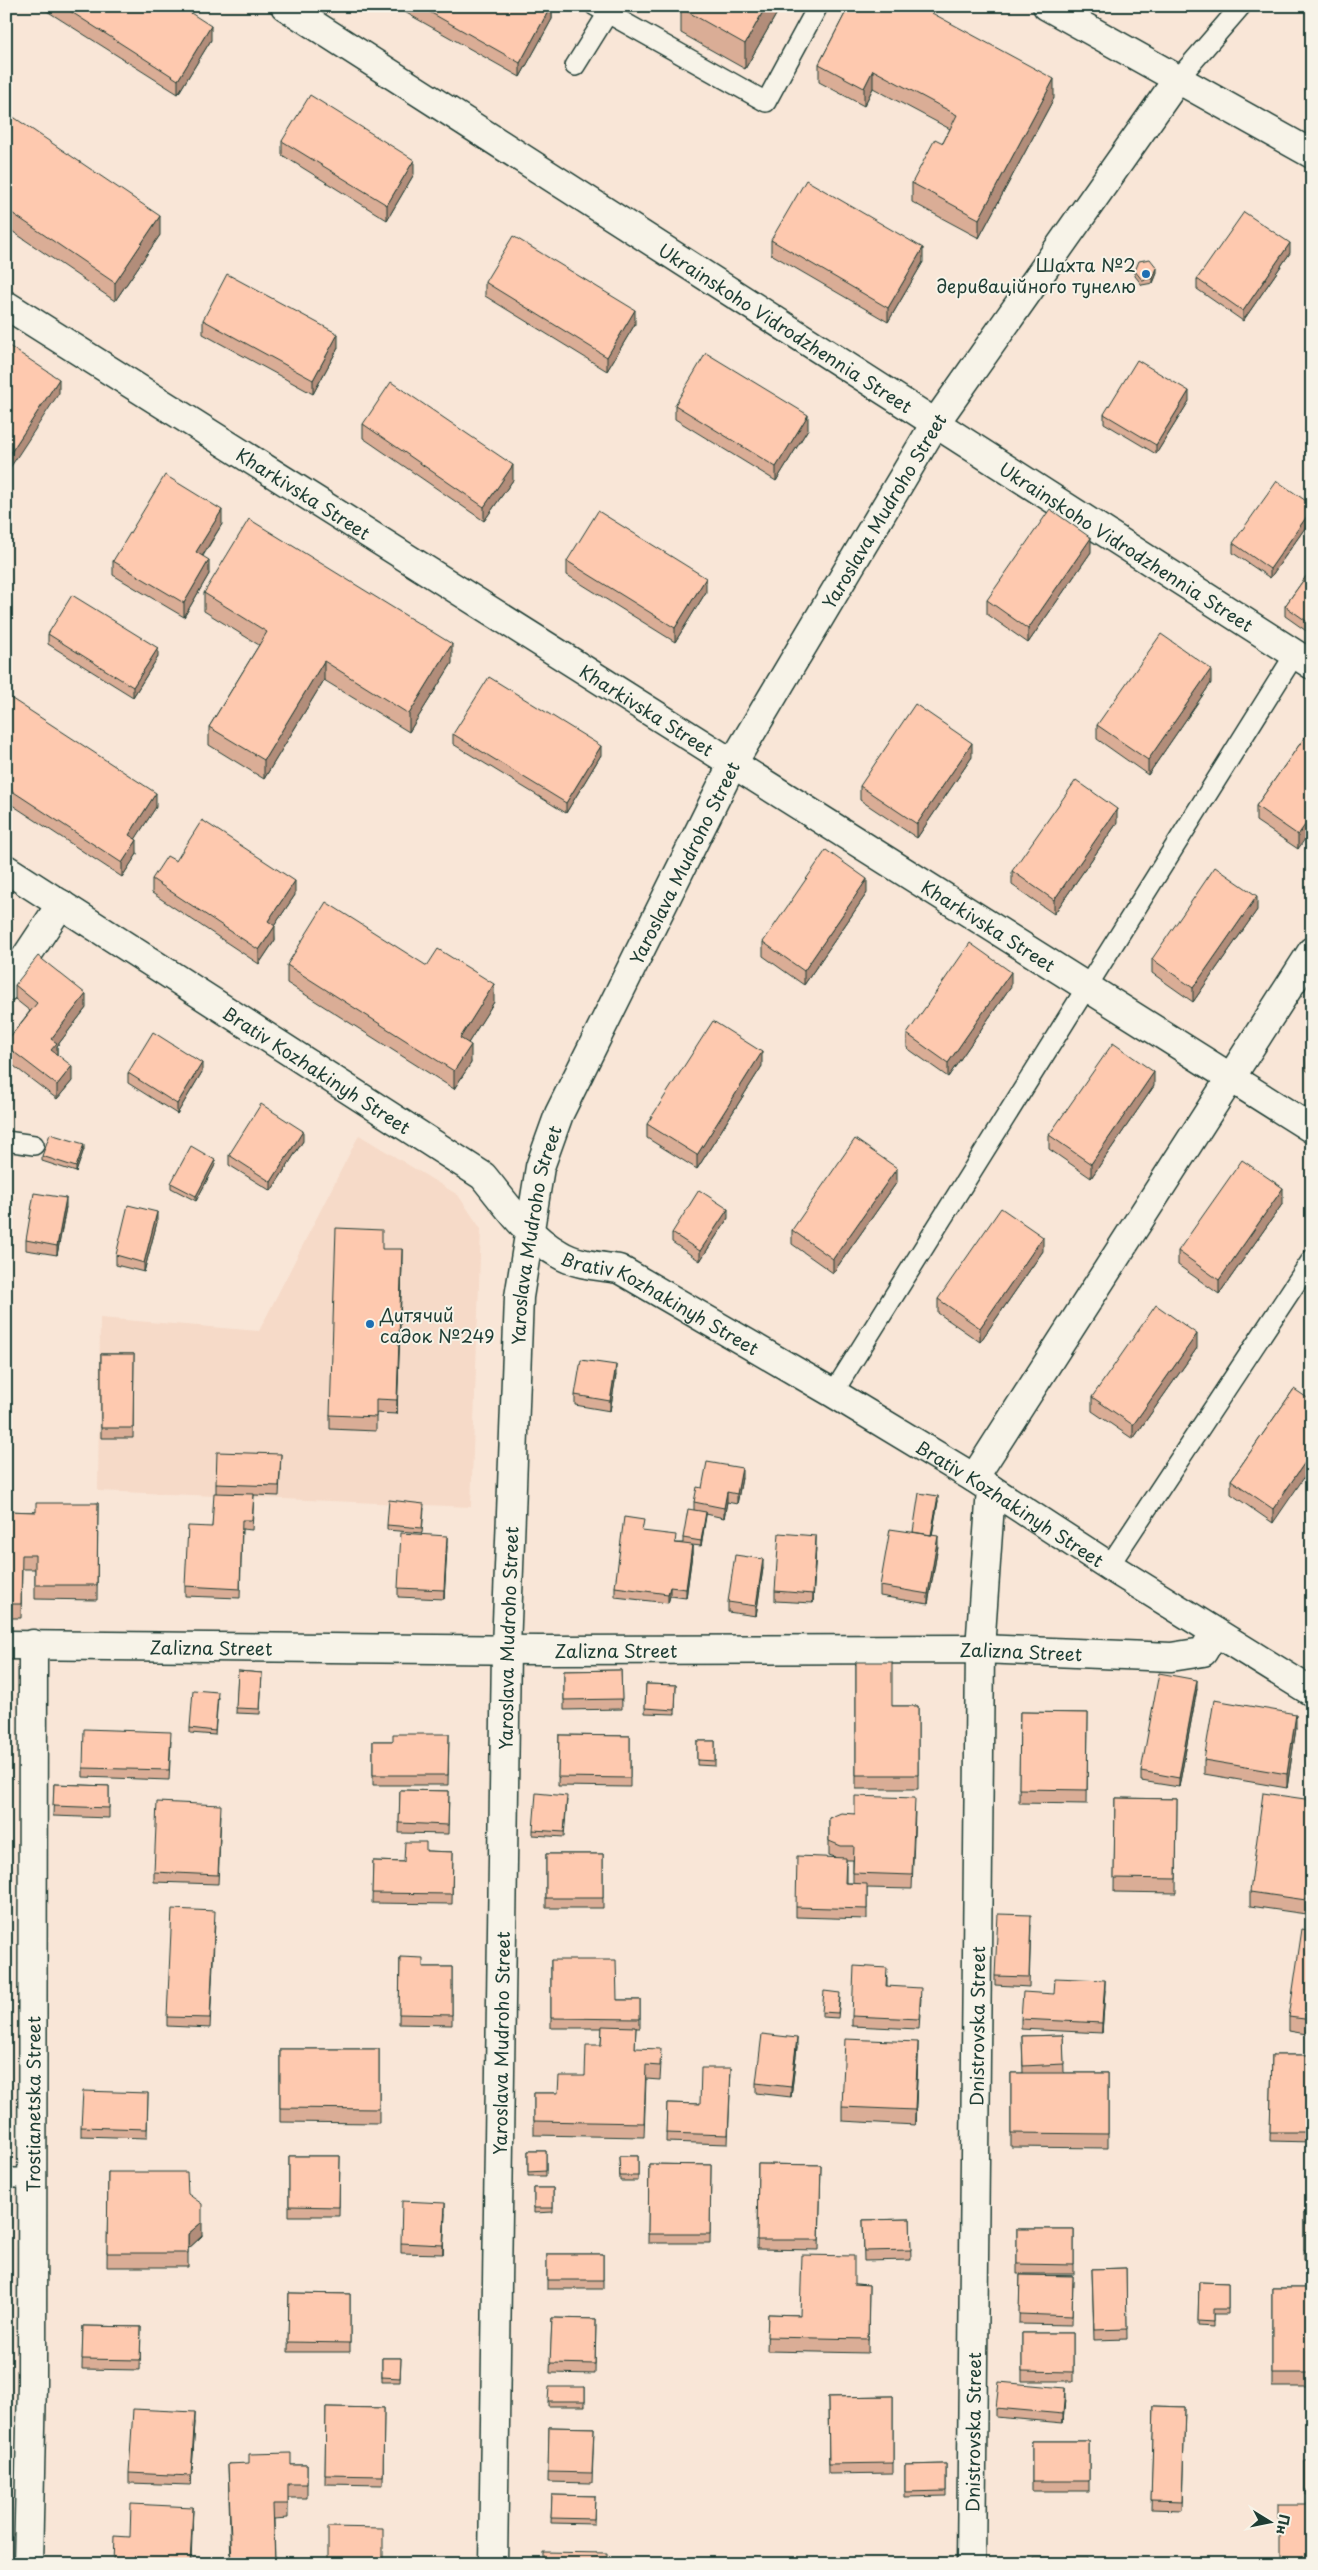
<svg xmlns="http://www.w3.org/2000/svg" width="1318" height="2570" viewBox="0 0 1318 2570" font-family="'Playpen Sans',sans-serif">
<rect width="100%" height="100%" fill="#f9e6d7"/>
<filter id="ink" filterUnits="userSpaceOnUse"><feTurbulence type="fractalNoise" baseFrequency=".02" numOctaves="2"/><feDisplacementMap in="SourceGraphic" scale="10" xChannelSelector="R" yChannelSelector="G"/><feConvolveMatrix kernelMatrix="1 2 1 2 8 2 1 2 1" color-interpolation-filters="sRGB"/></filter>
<g filter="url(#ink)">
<!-- built -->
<path fill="#f6dac8" d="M359,1135L458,1195L481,1229L471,1507L98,1491L100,1318L259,1331Z"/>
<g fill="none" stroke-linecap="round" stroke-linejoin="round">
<defs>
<path id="lane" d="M595,6L766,102L818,6
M575,66L608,13
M1177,80L1241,6
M6,1141L34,1145
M833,1393L1295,654
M1109,1566L1312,1259
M6,2178H32"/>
<g id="street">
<path id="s1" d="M285,6L1312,665"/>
<path d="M1047,6L1312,154"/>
<path id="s2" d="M6,305L1312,1129"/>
<path id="s3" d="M6,869L483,1176C506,1204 527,1236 559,1254C576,1265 600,1266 619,1269L833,1393L974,1478L1109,1566L1312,1692"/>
<path d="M6,987L61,904"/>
<path d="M974,1478L1312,951"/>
<path id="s4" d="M6,1645L541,1650L980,1649L1171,1657L1203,1652L1215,1632"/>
<path id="s5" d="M28,2564L32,2383L33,1644"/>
<path id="s6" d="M493,2564L506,1649L519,1297L540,1167L559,1114L733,763L936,422L1177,80"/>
<path id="s7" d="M971,2564L980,1649L991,1489"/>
</g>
</defs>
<!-- lane casing -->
<use href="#lane" stroke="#1f3d34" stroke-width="22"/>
<!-- street casing -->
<use href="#street" stroke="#1f3d34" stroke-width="31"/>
<!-- lane -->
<use href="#lane" stroke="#f7f3e8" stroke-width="19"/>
<!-- street -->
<use href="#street" stroke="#f7f3e8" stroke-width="28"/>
</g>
<!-- wall -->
<path fill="#daad96" stroke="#1f3d34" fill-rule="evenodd" d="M39,6H180L211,40L178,94Z
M394,6H552V19L520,77Z
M781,6L745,69L681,33V8Z
M849,6L1054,98L979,238L912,202V183L943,143L950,129L873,88L864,106L819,82V64Z
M6,112L160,235L115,301L6,227Z
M282,141L414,174L387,220L282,155Z
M771,240L923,262L888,322L771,254Z
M1290,253L1243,321L1197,289V279Z
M1135,271L1157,273L1153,283L1142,285L1135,276Z
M485,282L635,324L607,371L485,296Z
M203,320L338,348L313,394L203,334Z
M1189,401L1156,454L1104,423V414Z
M675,405L808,429L776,481L675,419Z
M363,424L513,480L484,521L363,438Z
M1312,505V518L1270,578L1233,553V543Z
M222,524L203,556L209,574L184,617L113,575V561Z
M1091,552L1028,643L987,614V600Z
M567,561L706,592L675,642L567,575Z
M1312,568V635L1285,616V606Z
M204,593L452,663L409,732L324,680L264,779L209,745V727L259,645L204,611Z
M48,634L158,657L133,697L48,644Z
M1211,683L1148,775L1097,739V725Z
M6,695L156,807L135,839L137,854L122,877L6,801Z
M1312,727L1298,849L1256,821V806Z
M453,734L601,755L566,813L453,744Z
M972,757L917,838L860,800V786Z
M1117,823L1054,914L1012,885V871Z
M176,861L295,895L274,926L275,940L259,964L152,893V879Z
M867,893L804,985L763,956V942Z
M1257,910L1193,1002L1152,973V959Z
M287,965L494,1002L468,1043L471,1063L454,1089L287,983Z
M15,985L86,1008L57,1046V1055L72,1081L57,1099L6,1060V1042L30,1011L15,999Z
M1011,986L948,1077L907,1048V1034Z
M1312,1048V1074L1306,1070V1056Z
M762,1066L697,1169L647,1138V1124Z
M202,1072L177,1114L128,1083V1073Z
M1154,1086L1091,1178L1049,1149V1135Z
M303,1141L271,1191L229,1165V1155Z
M84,1149L76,1172L42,1161V1156Z
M215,1165L196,1201L171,1188V1183Z
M897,1182L833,1273L792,1244V1230Z
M1283,1203L1219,1294L1178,1265V1251Z
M66,1207L57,1255L26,1250V1240Z
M728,1218L700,1261L672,1242V1233Z
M157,1222L144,1272L116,1265V1255Z
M382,1249L402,1263L397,1414L376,1413V1431L330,1429V1415Z
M1043,1251L980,1342L938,1313V1299Z
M1197,1348L1133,1439L1092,1411V1397Z
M101,1354H134L133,1438H101Z
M616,1375L610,1411L575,1405V1395Z
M1294,1389L1273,1523L1231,1494V1480Z
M281,1454L279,1496L254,1495L252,1530L242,1529L240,1598L185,1596V1586L212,1527L216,1493V1484Z
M742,1478L737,1504L727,1502L724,1518L706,1514L701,1546L692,1545V1554L686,1598L670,1596L668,1603L615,1597V1587L643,1532L676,1543H683V1538L694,1510V1502L702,1488Z
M938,1501L932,1535L938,1546L928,1604L880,1596V1586L913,1532Z
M98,1503L97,1600L35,1599V1569H22L21,1618H6V1511L36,1512Z
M424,1508L422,1533L387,1530V1525Z
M816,1545L813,1603L775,1601V1591Z
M447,1546L444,1599L398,1597V1588Z
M763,1568L756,1616L728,1612V1602Z
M856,1662L892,1706H918V1789H856Z
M621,1670L622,1709L564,1710V1671Z
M238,1671L262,1673L260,1714L236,1713Z
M646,1684L676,1685L675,1714L645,1713Z
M1197,1689L1179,1787L1141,1781V1771Z
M218,1697L215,1735L190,1733V1728Z
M1020,1712L1088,1713L1087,1804L1019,1803Z
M1296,1728L1287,1788L1204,1774V1760Z
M449,1734L448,1785H373V1741H393Z
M559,1735L630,1736V1787L558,1786Z
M171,1741L169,1780L83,1777V1768Z
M697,1741H715V1766L697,1765Z
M54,1784L109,1786V1818L53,1816Z
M400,1790L449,1791L448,1834L399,1833Z
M1115,1798L1177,1799L1176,1893L1114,1892Z
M567,1800L564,1837L533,1835V1830Z
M1312,1800L1306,1914L1250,1906V1892Z
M915,1812L912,1889L867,1888V1919L796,1917V1907L835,1857L829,1855V1818L855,1814ZM846,1860H853V1883H846Z
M221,1815L218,1884L154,1882V1872Z
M426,1851L453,1852L452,1904L372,1903L373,1861L404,1862Z
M546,1854H603V1908H546Z
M215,1921L210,2028L167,2026V2017Z
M1031,1925L1029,1987L995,1985V1976Z
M1312,1931V2035L1289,2031V2017Z
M400,1957L423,1967H452V2025L399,2024Z
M551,1960L617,2000H640V2028H636L635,2048L661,2063L660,2080L646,2079L644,2137L534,2135V2093H558L585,2076L601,2045L602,2028H551Z
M887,1978V1986L921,1998L919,2029L852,2026V2016Z
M1105,1990L1102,2033L1021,2029V2019L1054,1994Z
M840,1997L838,2018L822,2017V2012Z
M1063,2035L1064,2073H1108V2148L1011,2147V2073H1023L1022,2036Z
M797,2047L791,2097L756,2093V2083Z
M280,2049H379V2123L280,2122Z
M1272,2055H1312V2142L1270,2141Z
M918,2056L915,2125L842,2121V2107Z
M731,2068L728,2144L666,2142L667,2103L700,2104Z
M148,2093L147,2138L81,2136V2127Z
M528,2151H546V2176H528Z
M289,2156H340L339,2216H289Z
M619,2156H638V2181H620Z
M649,2164L711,2165L710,2243H648Z
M758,2164L821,2165L819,2250L757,2249Z
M108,2172L188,2194L202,2236L188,2249V2267H107Z
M534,2188H553V2212L534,2213Z
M445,2213L443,2254L401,2253V2243Z
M1304,2213H1312V2260H1304Z
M910,2219L911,2260L864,2261L863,2220Z
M1017,2229H1074V2274H1017Z
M547,2254H603V2289H547Z
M1126,2268L1127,2339L1094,2340L1092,2269Z
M1020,2275L1073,2276L1072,2325L1019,2324Z
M1199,2282L1228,2283V2314H1213V2327L1198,2326Z
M854,2284L869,2285L868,2353L767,2351L768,2314L800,2315Z
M1272,2288H1312V2387H1272Z
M289,2293L350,2294V2352H288Z
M552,2318L596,2319L595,2374L550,2373Z
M83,2326L141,2327L140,2370L82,2369Z
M1022,2333H1073V2381H1022Z
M382,2358H401L400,2382H382Z
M585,2387V2406H548V2401Z
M893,2396V2473L829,2474L828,2397Z
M1065,2397L1063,2423L996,2417V2408Z
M1154,2406L1185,2407L1182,2510L1151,2509Z
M326,2407L384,2408L383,2485L325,2484Z
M195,2422L191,2485L129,2483V2473Z
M549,2427L594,2428L592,2483L548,2482Z
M1032,2441H1089V2491H1032Z
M1305,2461H1312V2495H1305Z
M228,2464L291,2465H307V2498H288V2518L274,2519L275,2564H231Z
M946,2464V2496L905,2497V2465Z
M552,2495L595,2496L594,2524L551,2523Z"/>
<!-- shaded-wall -->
<path fill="#b28d7a" stroke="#1f3d34" d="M551,6H552V19L520,77V63Z
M766,6H781L745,69V44Z
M211,26V40L178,94V80Z
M873,70V88L864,106V88Z
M1054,79V98L979,238V219Z
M414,160V174L387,220V205Z
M160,216V235L115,301V283Z
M1290,243V253L1243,321V311Z
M923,248V262L888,322V308Z
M1157,268V273L1153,283V278Z
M635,310V324L607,371V357Z
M338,334V348L313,394V380Z
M59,379V393L6,474V460Z
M1189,391V401L1156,454V445Z
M808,415V429L776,481V467Z
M513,465V480L484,521V507Z
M1312,509V518L1270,578V569Z
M222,510V524L196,566V552Z
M1091,538V552L1028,643V629Z
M209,560V574L184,617V603Z
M706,578V592L675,642V628Z
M452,644V663L409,732V714Z
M158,648V657L133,697V687Z
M324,661V680L264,779V760Z
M1211,669V683L1148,775V760Z
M972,743V757L917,838V824Z
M601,746V755L566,813V803Z
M156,793V807L129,849V835Z
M1117,809V823L1054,914V900Z
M1312,815V829L1298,849V835Z
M137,840V854L122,877V863Z
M867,879V893L804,985V971Z
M295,881V895L268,935V921Z
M1257,896V910L1193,1002V988Z
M275,926V940L259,964V950Z
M1011,972V986L948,1077V1063Z
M494,984V1002L460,1056V1038Z
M86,994V1008L57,1046V1057L51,1064V1039Z
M471,1045V1063L454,1089V1071Z
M762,1052V1066L697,1169V1155Z
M202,1063V1072L177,1114V1104Z
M72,1066V1081L57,1099V1085Z
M1154,1072V1086L1091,1178V1164Z
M303,1131V1141L271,1191V1182Z
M84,1144V1149L76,1172V1167Z
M215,1160V1165L196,1201V1196Z
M897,1168V1182L833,1273V1259Z
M1283,1188V1203L1219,1294V1280Z
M66,1198V1207L57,1255V1246Z
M728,1209V1218L700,1261V1251Z
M157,1212V1222L144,1272V1263Z
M1043,1237V1251L980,1342V1328Z
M402,1249V1263L397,1414V1400Z
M1197,1334V1348L1133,1439V1425Z
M616,1365V1375L610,1411V1401Z
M1312,1452V1466L1273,1523V1509Z
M742,1468V1478L737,1504V1494Z
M727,1492V1502L724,1518V1508Z
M938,1496V1501L931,1540V1535Z
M706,1512V1516L701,1546V1541Z
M447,1536V1546L444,1599V1590Z
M816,1536V1545L813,1603V1594Z
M938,1536V1546L928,1604V1594Z
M692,1545V1554L686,1598V1589Z
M763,1559V1568L756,1616V1606Z
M670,1587V1596L668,1603V1594Z
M1197,1680V1689L1179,1787V1778Z
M1296,1714V1728L1287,1788V1774Z
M1312,1858V1872L1306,1914V1900Z
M1105,1980V1990L1102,2033V2023Z
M797,2038V2047L791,2097V2087Z
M918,2042V2056L915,2125V2110Z
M445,2203V2213L443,2254V2245Z
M202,2222V2236L188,2249V2234Z
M1065,2388V2397L1063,2423V2414Z
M195,2412V2422L191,2485V2476Z
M193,2507L191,2564H190Z"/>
<!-- building -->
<path fill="#fec9af" stroke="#1f3d34" d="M62,6H180L211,26L178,80Z
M419,6H551L520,63Z
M682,6H766L745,44L681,8Z
M849,6H919L1054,79L979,219L912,183L935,139L943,143L957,115L873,70L864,88L819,64Z
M310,95L414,160L387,205L282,141Z
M6,112L160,216L115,283L6,209Z
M806,180L923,248L888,308L771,240Z
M1244,212L1290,243L1243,311L1197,279Z
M513,236L635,310L607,357L485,282Z
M1150,259L1157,268L1153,278L1142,280L1135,271L1139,261Z
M227,274L338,334L313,380L203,320Z
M6,344L59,379L6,460Z
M706,353L808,415L776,467L675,405Z
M1137,360L1189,391L1156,445L1104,414Z
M391,382L513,465L484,507L363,424Z
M165,475L222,510L196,552L209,560L184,603L113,561Z
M1277,481L1312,505V509L1270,569L1233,543Z
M1050,509L1091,538L1028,629L987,600Z
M598,511L706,578L675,628L567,561Z
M249,519L452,644L409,714L324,661L264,760L209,727L267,632L204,593Z
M1312,568V625L1285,606Z
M72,595L158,648L133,687L48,634Z
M1161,634L1211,669L1148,760L1097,725Z
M489,677L601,746L566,803L453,734Z
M6,695L156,793L129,835L137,840L122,863L6,787Z
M915,704L972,743L917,824L860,786Z
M1312,727V815L1298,835L1256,806Z
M1076,780L1117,809L1054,900L1012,871Z
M202,820L295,881L268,921L275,926L259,950L152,879L167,856L176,861Z
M826,850L867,879L804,971L763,942Z
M1215,867L1257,896L1193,988L1152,959Z
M326,902L427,966L438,949L494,984L460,1038L471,1045L454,1071L287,965Z
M970,943L1011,972L948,1063L907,1034Z
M38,956L86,994L51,1039L57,1043L51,1050L72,1066L57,1085L6,1046V1042L37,1003L15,985Z
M713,1021L762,1052L697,1155L647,1124Z
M153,1032L202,1063L177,1104L128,1073Z
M1113,1043L1154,1072L1091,1164L1049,1135Z
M1312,1048V1060L1306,1056Z
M261,1104L303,1131L271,1182L229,1155Z
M50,1134L84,1144L76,1167L42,1156Z
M855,1139L897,1168L833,1259L792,1230Z
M191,1146L215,1160L196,1196L171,1183Z
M1242,1160L1283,1188L1219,1280L1178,1251Z
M699,1190L728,1209L700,1251L672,1233Z
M34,1193L66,1198L57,1246L26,1240Z
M128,1205L157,1212L144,1263L116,1255Z
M1001,1208L1043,1237L980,1328L938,1299Z
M336,1228L382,1230V1249H402L397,1400L376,1399V1417L330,1415Z
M1156,1305L1197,1334L1133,1425L1092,1397Z
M101,1354H134L133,1428H101Z
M581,1360L616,1365L610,1401L575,1395Z
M1294,1389L1312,1401V1452L1273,1509L1231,1480Z
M217,1452L281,1454L279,1486L216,1484Z
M707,1462L742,1468L737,1494L727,1492L724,1508L694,1502L697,1487L702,1488Z
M214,1493L254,1494L252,1520H242L240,1589L185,1586L188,1526L212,1527Z
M919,1493L938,1496L931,1535L913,1532Z
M389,1500L424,1504L422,1528L387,1525Z
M36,1503H98L97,1585H35V1555H22L21,1604H6V1511L36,1512Z
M688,1509L706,1512L701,1541L683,1538Z
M624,1517L644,1520L642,1531L676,1535L675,1543L692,1545L686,1589L670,1587L668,1594L615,1587Z
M890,1529L938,1536L928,1594L880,1586Z
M401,1533L447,1536L444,1590L398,1588Z
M779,1533L816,1536L813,1594L775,1591Z
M735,1555L763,1559L756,1606L728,1602Z
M856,1662H892V1706H918V1775H856Z
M621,1670L622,1699L564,1700V1671Z
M238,1671L262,1673L260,1709L236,1708Z
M1159,1673L1197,1680L1179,1778L1141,1771Z
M646,1684L676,1685L675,1710L645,1708Z
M193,1690L218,1692L215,1731L190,1728Z
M1214,1700L1296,1714L1287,1774L1204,1760Z
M1020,1712L1088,1713L1087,1790L1019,1789Z
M84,1729L171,1732L169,1770L83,1768Z
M393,1734H449L448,1775H373V1741H393Z
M559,1735L630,1736V1778L558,1777Z
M697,1741H715V1761L697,1760Z
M54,1784L109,1786V1808L53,1806Z
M400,1790L449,1791L448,1825L399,1823Z
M536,1793L567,1796L564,1832L533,1830Z
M1263,1793L1312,1800V1858L1306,1900L1250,1892Z
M855,1796L915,1798L912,1875L853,1873L854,1846H841L829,1841V1818L841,1813L855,1814Z
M1115,1798L1177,1799L1176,1879L1114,1878Z
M157,1802L221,1805L218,1875L154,1872Z
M405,1842H426V1851L453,1852L452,1894L372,1893L373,1861L404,1862Z
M546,1854H603V1898H546Z
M797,1856L846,1858L845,1883L867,1884V1909L796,1907Z
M172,1909L215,1911L210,2018L167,2017Z
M998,1914L1031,1915L1029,1977L995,1976Z
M1302,1929L1312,1931V2020L1289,2017Z
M400,1957L423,1958V1967H452V2015L399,2014Z
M551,1960H616L617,2000H640V2019L551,2018Z
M854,1966L887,1968L886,1986L921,1988L919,2019L852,2016Z
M1055,1978L1105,1980L1102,2023L1021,2019L1023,1992L1054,1994Z
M824,1991L840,1993L838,2013L822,2012Z
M602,2026L636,2027L635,2048L661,2049L660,2066L646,2065L644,2123L534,2121V2093H558L559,2076H585L586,2045H601Z
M762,2034L797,2038L791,2087L756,2083Z
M1063,2035L1064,2064L1023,2066L1022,2036Z
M845,2039L918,2042L915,2110L842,2107Z
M280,2049H379V2109L280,2108Z
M1272,2055H1312V2132H1270Z
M701,2068H731L728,2135L666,2133L667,2103L700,2104Z
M1011,2073H1108V2134L1011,2133Z
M83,2091L148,2093L147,2129L81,2127Z
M528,2151H546V2171L528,2172Z
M289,2156H340L339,2207L289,2206Z
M619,2156H638V2176H620Z
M649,2164L711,2165L710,2234H648Z
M758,2164L821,2165L819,2240H757Z
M108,2172H187L188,2194L202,2204V2222L188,2234V2253H107Z
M534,2188H553V2208H534Z
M402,2201L445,2203L443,2245L401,2243Z
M1304,2213H1312V2250H1304Z
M910,2219L911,2250L864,2251L863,2220Z
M1017,2229H1074V2265L1017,2264Z
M547,2254H603V2280H547Z
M802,2255L854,2256V2284L869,2285L868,2339L767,2337L768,2314L800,2315Z
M1126,2268L1127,2329L1094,2330L1092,2269Z
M1020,2275L1073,2276L1072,2316L1019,2314Z
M1199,2282L1228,2283V2309H1213V2322L1198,2321Z
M1272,2288H1312V2373H1272Z
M289,2293L350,2294V2343L288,2342Z
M552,2318L596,2319L595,2364L550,2363Z
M83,2326L141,2327L140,2360L82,2359Z
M1022,2333H1073V2372L1022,2371Z
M382,2358H401L400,2378L382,2377Z
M999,2382L1065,2388L1063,2414L996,2408Z
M549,2387H585V2401H548Z
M893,2396V2463L829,2464L828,2397Z
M1154,2406L1185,2407L1182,2501L1151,2500Z
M326,2407L384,2408L383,2476L325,2475Z
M133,2409L195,2412L191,2476L129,2473Z
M549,2427L594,2428L592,2473L548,2472Z
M1032,2441H1089V2481H1032Z
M291,2453V2465H307V2484H288V2504H273L275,2564H232L228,2464L249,2463V2454Z
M1305,2461H1312V2490H1305Z
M946,2464V2491L905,2492V2465Z
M552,2495L595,2496L594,2519L551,2518Z
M131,2504L193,2507L190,2564H113L114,2536L130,2537Z
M1279,2504H1312V2564H1279Z
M328,2527L383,2528V2564H328Z
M543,2552L607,2553V2564H543Z
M1034,2558H1088V2564H1034Z"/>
</g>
<!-- markers -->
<g fill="#1f6fb2" stroke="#f7f3e8" stroke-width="2">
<circle cx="1146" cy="274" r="5"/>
<circle cx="370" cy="1324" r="5"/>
</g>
<g text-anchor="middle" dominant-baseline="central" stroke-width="4" stroke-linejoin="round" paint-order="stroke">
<!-- poi labels -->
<g font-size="18" fill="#1f3d34" stroke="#f7f3e8" text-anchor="end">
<text x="1136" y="264">Шахта №2<tspan x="1136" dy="21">дериваційного тунелю</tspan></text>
<text x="380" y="1314" text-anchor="start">Дитячий<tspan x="380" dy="21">садок №249</tspan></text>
</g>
<!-- street labels -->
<g font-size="18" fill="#1f3d34" stroke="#f7f3e8">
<text stroke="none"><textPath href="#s1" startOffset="595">Ukrainskoho Vidrodzhennia Street</textPath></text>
<text stroke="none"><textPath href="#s2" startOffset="352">Kharkivska Street</textPath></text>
<text stroke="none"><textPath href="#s6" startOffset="2141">Yaroslava Mudroho Street</textPath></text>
<text stroke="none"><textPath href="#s1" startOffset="1000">Ukrainskoho Vidrodzhennia Street</textPath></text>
<text stroke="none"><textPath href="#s2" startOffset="758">Kharkivska Street</textPath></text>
<text stroke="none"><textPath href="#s6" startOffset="1736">Yaroslava Mudroho Street</textPath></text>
<text stroke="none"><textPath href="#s2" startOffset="1162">Kharkivska Street</textPath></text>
<text stroke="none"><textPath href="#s3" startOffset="370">Brativ Kozhakinyh Street</textPath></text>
<text stroke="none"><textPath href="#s6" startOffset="1331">Yaroslava Mudroho Street</textPath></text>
<text stroke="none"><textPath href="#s3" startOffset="790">Brativ Kozhakinyh Street</textPath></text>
<text stroke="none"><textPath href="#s3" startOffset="1195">Brativ Kozhakinyh Street</textPath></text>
<text stroke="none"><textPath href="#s6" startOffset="926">Yaroslava Mudroho Street</textPath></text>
<text stroke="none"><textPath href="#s4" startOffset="205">Zalizna Street</textPath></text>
<text stroke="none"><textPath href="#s4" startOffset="610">Zalizna Street</textPath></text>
<text stroke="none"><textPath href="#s4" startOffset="1015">Zalizna Street</textPath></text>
<text stroke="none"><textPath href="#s7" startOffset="538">Dnistrovska Street</textPath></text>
<text stroke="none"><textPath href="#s6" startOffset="521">Yaroslava Mudroho Street</textPath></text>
<text stroke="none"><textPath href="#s5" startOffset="460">Trostianetska Street</textPath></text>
<text stroke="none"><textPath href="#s7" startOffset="132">Dnistrovska Street</textPath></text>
</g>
</g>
<!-- margin -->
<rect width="1318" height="2570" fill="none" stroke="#f7f3e8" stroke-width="25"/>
<rect x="12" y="12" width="1293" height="2545" fill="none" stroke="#1f3d34" stroke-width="2" filter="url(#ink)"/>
<!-- north arrow -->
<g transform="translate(1270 2522) rotate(100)" stroke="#f7f3e8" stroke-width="4" paint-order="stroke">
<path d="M0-4L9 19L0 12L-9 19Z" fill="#1f3d34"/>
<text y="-8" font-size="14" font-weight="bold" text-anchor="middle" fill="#1f3d34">Пн</text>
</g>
</svg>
